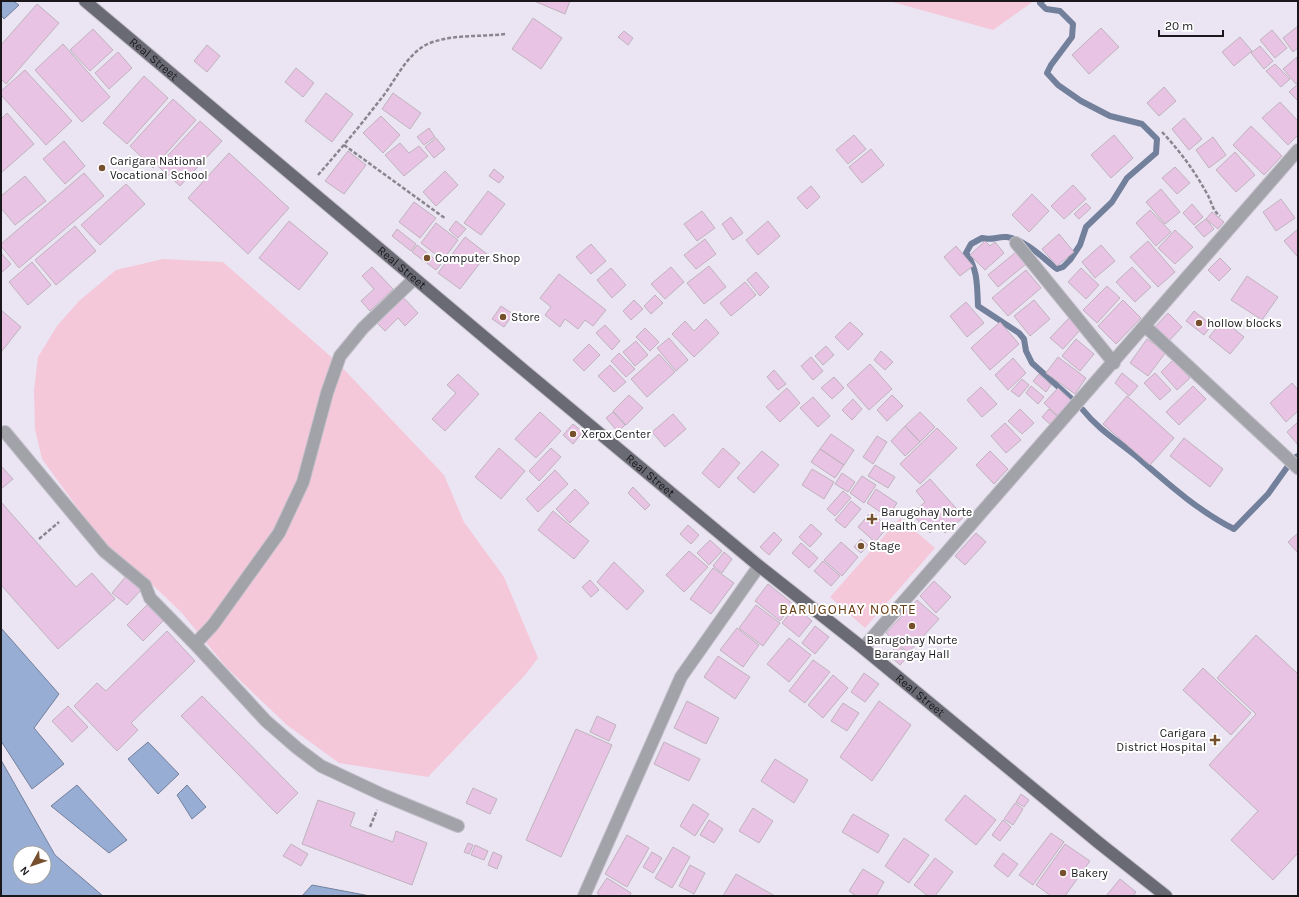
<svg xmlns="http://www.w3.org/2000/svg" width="1299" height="897" viewBox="0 0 1299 897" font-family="Karla,sans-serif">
<rect width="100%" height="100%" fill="#ebe5f3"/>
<!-- green -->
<path fill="#f4c8d9" d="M889,1H1034L993,30Z
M163,259L223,262L337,362L444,475L464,522L504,577L538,658L525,675L428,777L339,763L287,725L227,668L181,612L138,571L104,544L42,459L35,429L34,390L38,357L57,326L79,301L116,270Z
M900,518L935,548L865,628L830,597Z"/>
<!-- water -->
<path fill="#97add3" stroke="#72809c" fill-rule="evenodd" d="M1,1H13L19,5L4,19L1,15Z
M1,628L59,694L34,728L64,764L32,789L1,741Z
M148,742L179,774L158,794L128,759Z
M1,760L55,855L103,896H1ZM20,853H44V877H20Z
M77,785L127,840L109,853L51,806Z
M187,785L206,807L192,819L177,795Z
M312,885L370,896H302Z"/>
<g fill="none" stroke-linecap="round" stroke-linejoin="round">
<!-- stream -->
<path stroke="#72809c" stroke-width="6" d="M1042,1L1040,3L1046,9L1060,11L1073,24L1072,37L1051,65L1047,73L1058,85L1081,101L1110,116L1142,124L1157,139L1156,153L1127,178L1112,202L1086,227L1080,245L1070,260L1063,267L1057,269C1043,258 1026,240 1007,237C997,236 993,241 982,238L971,244L966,253C978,269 977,286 978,306L1019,333L1024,339L1026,351L1032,363L1074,401
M1083,410C1098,429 1118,441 1136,456C1166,482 1198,511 1234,529L1268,494L1288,466
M1296,457L1298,456"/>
</g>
<!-- building -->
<path fill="#e8c3e4" stroke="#bfb3bd" d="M534,1H570L565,14Z
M37,4L59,23L6,84L1,79V45Z
M533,18L562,38L541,69L512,49Z
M1298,26V48L1293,52L1283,38Z
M1101,28L1119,47L1089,74L1072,55Z
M93,29L113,50L90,71L70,50Z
M1272,30L1287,48L1275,58L1260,40Z
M624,31L633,38L628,45L618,37Z
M1240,37L1252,51L1234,66L1222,52Z
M63,44L110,97L82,122L35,70Z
M207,45L220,56L207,72L194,61Z
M1260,46L1273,61L1264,69L1251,53Z
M118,52L132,68L109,89L95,73Z
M1297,57L1298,82L1296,84L1283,69Z
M1275,64L1290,79L1281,87L1266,71Z
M296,68L314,83L303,97L285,82Z
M25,70L72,121L46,145L1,95V91Z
M144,76L168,98L127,144L103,123Z
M1298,84V101L1289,92Z
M1164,87L1176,101L1159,116L1147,103Z
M326,93L353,114L332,142L305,121Z
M393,93L421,113L410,129L382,109Z
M173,99L196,120L153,168L130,146Z
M1280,102L1298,121V135L1288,145L1262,118Z
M7,113L34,144L1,173V119Z
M381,116L400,135L383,153L363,133Z
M1184,118L1202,139L1189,150L1172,129Z
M200,121L222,141L180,186L158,166Z
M1251,126L1282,156L1264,175L1233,145Z
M429,128L435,137L424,145L417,137Z
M854,135L866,149L848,164L836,150Z
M1114,135L1133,158L1111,178L1091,155Z
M1213,137L1226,155L1209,168L1196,150Z
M436,138L445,149L434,158L425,147Z
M64,141L85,166L65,184L43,159Z
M400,143L409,153L419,146L428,156L404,176L385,155Z
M871,149L884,165L862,183L849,167Z
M348,151L366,165L344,194L325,181Z
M1235,152L1255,175L1236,192L1216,170Z
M229,153L289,208L248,254L188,198Z
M1175,167L1190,183L1177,194L1162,178Z
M494,169L504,177L499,183L489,176Z
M445,171L458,185L436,206L423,192Z
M84,173L104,196L19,268L1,246V244Z
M25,176L46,201L15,225L1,208V196Z
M126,184L145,204L100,245L81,225Z
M1073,185L1086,199L1064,219L1051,206Z
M811,186L820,197L807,209L797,198Z
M1161,189L1180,212L1165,224L1146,202Z
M488,191L505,204L481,235L464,223Z
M1032,194L1049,211L1029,232L1012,215Z
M1281,199L1295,218L1276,231L1263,212Z
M414,202L436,218L420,238L399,222Z
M1086,203L1091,208L1079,219L1074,214Z
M1192,204L1203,217L1194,225L1183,213Z
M1150,210L1171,232L1156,246L1136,223Z
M702,211L715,228L697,241L684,224Z
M1212,212L1224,222L1218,229L1206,219Z
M731,217L743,233L733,240L722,224Z
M1206,219L1214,229L1204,237L1195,227Z
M289,221L328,253L299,290L259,258Z
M456,221L466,229L458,238L449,230Z
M768,221L780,236L758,255L746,240Z
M436,223L458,240L443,260L421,243Z
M75,226L96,251L56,285L35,260Z
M397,229L416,244L411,251L392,236Z
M1298,229V255L1297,256L1284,241Z
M1175,230L1193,247L1175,264L1158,248Z
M1059,234L1074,252L1057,266L1042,249Z
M465,237L487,254L460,289L438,273Z
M705,239L716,254L696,269L684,255Z
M985,241L990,246L995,242L1004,253L985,270L970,255Z
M1148,241L1175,272L1158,287L1130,257Z
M591,244L606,261L591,274L576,257Z
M417,245L441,264L436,270L412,252Z
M1101,245L1115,261L1095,278L1082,262Z
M956,246L973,266L960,276L944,257Z
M1016,252L1026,264L998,287L988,275Z
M1,253L11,264L1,273Z
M1220,258L1231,269L1219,281L1208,270Z
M32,262L51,285L28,305L9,282Z
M709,266L726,287L704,304L687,283Z
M372,267L393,289L370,311L361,301L374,289L362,276Z
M671,267L684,282L665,299L651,284Z
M1132,267L1151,287L1135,302L1116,282Z
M611,268L626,285L612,298L597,280Z
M1081,268L1099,285L1086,299L1068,282Z
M1026,270L1041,288L1008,316L992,298Z
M756,272L769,287L760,296L747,280Z
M559,274L606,310L593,326L585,320L578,329L565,319L560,327L545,315L551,307L540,298Z
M1247,276L1278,297L1262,320L1231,300Z
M745,282L756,295L731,316L720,303Z
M1107,286L1120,298L1097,323L1083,310Z
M655,295L663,303L651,314L644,306Z
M402,296L418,313L405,326L398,318L385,331L376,322Z
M634,300L643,309L631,320L623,311Z
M1034,300L1050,319L1030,336L1014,316Z
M1123,300L1141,318L1116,344L1098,326Z
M966,302L984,323L967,337L950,316Z
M501,306L513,314L504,327L492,319Z
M1,310L21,327L2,351L1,350Z
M1194,311L1212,325L1204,335L1186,321Z
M1168,313L1182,327L1169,341L1155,327Z
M1069,318L1081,329L1063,349L1050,338Z
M706,319L719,333L694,357L672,334L685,321L694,331Z
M1223,320L1244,337L1230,354L1209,337Z
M850,322L863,334L848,350L835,337Z
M1000,322L1019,344L990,370L971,348Z
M605,325L620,341L612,350L596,333Z
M645,328L659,342L650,351L636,337Z
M669,338L688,360L676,371L657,348Z
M1076,339L1094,354L1080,371L1062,356Z
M1147,339L1166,352L1148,376L1130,363Z
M636,341L648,355L635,366L623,352Z
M589,344L600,355L584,371L573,360Z
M826,346L834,355L823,365L815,356Z
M881,351L893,362L885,370L874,360Z
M619,353L635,369L626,377L611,361Z
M659,354L675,372L647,397L631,379Z
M811,357L823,371L813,380L801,366Z
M1058,357L1086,378L1075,394L1046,373Z
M1013,358L1026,373L1008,390L995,375Z
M1173,360L1190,378L1177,390L1161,372Z
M870,364L892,389L869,410L847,385Z
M610,365L626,382L614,392L598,376Z
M774,370L786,384L778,390L767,377Z
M1122,373L1138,386L1129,396L1115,383Z
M1155,373L1171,390L1160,400L1144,383Z
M458,374L479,394L445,431L432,419L456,393L447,385Z
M1039,374L1051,385L1046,392L1033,381Z
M834,377L844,388L832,399L821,388Z
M1022,379L1029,385L1019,397L1011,391Z
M1292,383L1298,390V411L1286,422L1270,403Z
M1031,386L1044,397L1038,404L1026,393Z
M1193,386L1206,399L1179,425L1166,412Z
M981,387L997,404L982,417L967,400Z
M787,388L800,403L780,422L766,407Z
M1058,388L1073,402L1059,417L1044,403Z
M629,395L643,408L626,425L613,411Z
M892,395L903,406L887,421L877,410Z
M1127,396L1174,438L1150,465L1103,424Z
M813,397L830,416L818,427L800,408Z
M853,399L862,409L852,420L842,410Z
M1020,409L1034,423L1022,434L1008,421Z
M1049,409L1059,418L1052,426L1042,417Z
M540,412L561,431L536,458L515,439Z
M613,412L625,425L618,432L606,418Z
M920,412L935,427L920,442L905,426Z
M673,414L686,429L665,447L652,432Z
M1298,422V445L1287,432Z
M1005,423L1021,440L1006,453L991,436Z
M573,424L583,432L573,444L563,435Z
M905,426L920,442L905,456L891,441Z
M937,428L957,448L920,484L900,464Z
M831,434L854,450L844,465L820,449Z
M877,436L887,442L873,464L863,457Z
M1184,438L1223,469L1210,487L1170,456Z
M499,448L525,471L501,499L475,477Z
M551,448L561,457L539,481L529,471Z
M723,448L740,463L719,488L702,473Z
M820,449L844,465L835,478L811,462Z
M762,451L779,465L754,493L737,478Z
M990,451L1008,469L994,484L976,465Z
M875,465L895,477L888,488L868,476Z
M1,466L13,479L1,489Z
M812,469L834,482L824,499L802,485Z
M555,470L568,484L538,512L526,499Z
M842,473L855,482L848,492L835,484Z
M862,476L876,485L864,503L850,493Z
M930,479L964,517L945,533L938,525L930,533L912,514L925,502L916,491Z
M633,487L650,505L645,510L628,493Z
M575,489L589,503L570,523L556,509Z
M876,489L897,503L888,517L867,503Z
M843,491L851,498L835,516L827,509Z
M851,501L861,509L845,528L835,520Z
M1,502L76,587L92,573L115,599L58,649L1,585Z
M553,511L589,541L574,559L538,530Z
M871,512L888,527L875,542L858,527Z
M811,524L822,534L810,547L799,537Z
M688,525L699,535L691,544L680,534Z
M774,532L782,540L769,555L760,547Z
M976,533L986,542L965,565L955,556Z
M1298,533V553L1288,542Z
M861,539L868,545L861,553L854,547Z
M710,540L722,551L709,565L697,553Z
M841,542L858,557L842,576L824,560Z
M801,543L818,558L809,568L792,553Z
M689,551L708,567L684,592L666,575Z
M724,552L732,559L722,573L713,566Z
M823,561L840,576L831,586L814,571Z
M614,562L644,591L627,610L597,582Z
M713,568L734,583L711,614L690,599Z
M127,575L143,588L127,605L112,593Z
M590,580L599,590L591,597L582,587Z
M934,581L951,597L936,613L920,596Z
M768,584L793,604L780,621L755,601Z
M917,600L939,619L908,653L886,633Z
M147,605L163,621L143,641L127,625Z
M756,605L780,623L763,646L739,628Z
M795,607L812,621L799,637L782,623Z
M815,626L829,637L815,654L802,643Z
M737,628L759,645L743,667L720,650Z
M167,631L195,661L131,723L138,730L117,751L74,706L97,683L106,691Z
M1256,635L1298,674V853L1273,880L1231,840L1258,811L1209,765L1256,714L1217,678Z
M789,638L811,655L789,682L767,664Z
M897,645L909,655L900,665L889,655Z
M718,656L750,677L735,699L704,677Z
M813,660L830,672L805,703L789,691Z
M1203,668L1251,713L1231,735L1183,690Z
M864,673L879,684L865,702L851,692Z
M833,675L848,688L823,718L808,705Z
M202,696L298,793L277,814L181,716Z
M687,701L719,718L706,744L674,728Z
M879,701L911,725L872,781L840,757Z
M843,703L859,713L847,731L831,721Z
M68,706L88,727L72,742L52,721Z
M597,716L616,725L609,741L590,732Z
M576,729L612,745L561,857L526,840Z
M664,742L700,759L689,781L654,764Z
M775,759L808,780L794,803L761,781Z
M473,788L497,799L490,814L466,803Z
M1021,794L1029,800L1024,807L1016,802Z
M965,795L996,820L976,845L945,820Z
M318,800L355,813L350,826L393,842L396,831L427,843L412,885L302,844Z
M1015,803L1023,809L1013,825L1004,819Z
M693,804L709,814L695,836L680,826Z
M753,808L773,821L759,843L739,831Z
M853,814L889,835L878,853L842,832Z
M709,820L723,829L714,843L700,835Z
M1003,820L1011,827L1000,841L992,835Z
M1051,833L1064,842L1033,885L1019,875Z
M627,835L649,848L627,887L605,874Z
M904,838L929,855L909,883L885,866Z
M468,843L473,845L469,854L464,852Z
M291,844L308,854L301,866L283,856Z
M1065,844L1090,861L1065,896H1051L1036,885Z
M475,845L488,851L484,860L471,855Z
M673,847L690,857L672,888L655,878Z
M493,852L502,856L497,869L488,865Z
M652,852L662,858L653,873L643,867Z
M1003,853L1018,864L1008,877L994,866Z
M935,858L953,872L935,896H928L914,885Z
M690,865L705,873L694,894L679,886Z
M863,869L884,882L876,896H856L849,891Z
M736,874L775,896H723Z
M607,878L631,893L630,896H601L597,893Z
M1120,879L1136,892L1133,896H1106Z"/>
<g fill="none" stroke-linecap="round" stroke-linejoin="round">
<defs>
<path id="minor" d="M1016,243L1114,363
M414,279L363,328L340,356L327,393L303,482L279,533L213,625L195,644L266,721L297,748L321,766L383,795L458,826
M1146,327L1298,468
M5,432L104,551L145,585L150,598L195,644
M863,648L1298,150
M584,896L681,677L759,566"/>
<g id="major">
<path id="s1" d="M85,1L526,372L759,566L863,648L1099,843L1166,896"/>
</g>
</defs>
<!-- minor casing -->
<use href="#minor" stroke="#c5c0cc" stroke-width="14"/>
<!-- major casing -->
<use href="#major" stroke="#c5c0cc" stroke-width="14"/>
<!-- path -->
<path stroke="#8a868f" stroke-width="2.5" stroke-dasharray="4 2" stroke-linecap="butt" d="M1162,132C1179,150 1194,170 1206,192C1212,201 1211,209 1220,216
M344,145L446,219
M318,175C339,151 360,126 380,100C395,82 407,52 430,43C454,34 481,37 506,34
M39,539L59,522
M370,827L377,810"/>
<!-- minor -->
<use href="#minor" stroke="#a2a3a9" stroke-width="12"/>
<!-- major -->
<use href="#major" stroke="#696a74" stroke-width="12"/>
</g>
<!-- markers -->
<g fill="#76502c" stroke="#fff" stroke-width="1.5">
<circle cx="102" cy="168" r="4"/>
<circle cx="427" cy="258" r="4"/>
<circle cx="503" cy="317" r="4"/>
<circle cx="1199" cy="323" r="4"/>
<circle cx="573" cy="434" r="4"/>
<path d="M870 513h4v4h4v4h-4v4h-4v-4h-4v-4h4z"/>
<circle cx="861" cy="546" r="4"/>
<circle cx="912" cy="626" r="4"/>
<path d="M1213 734h4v4h4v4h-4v4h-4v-4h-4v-4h4z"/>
<circle cx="1063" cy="873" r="4"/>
</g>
<g text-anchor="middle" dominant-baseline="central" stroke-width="4" stroke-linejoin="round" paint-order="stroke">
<!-- street labels -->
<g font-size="12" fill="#1a181c" stroke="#fff">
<text stroke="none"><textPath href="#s1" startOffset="90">Real Street</textPath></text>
<text stroke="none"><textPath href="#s1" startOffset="414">Real Street</textPath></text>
<text stroke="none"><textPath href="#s1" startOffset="738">Real Street</textPath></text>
<text stroke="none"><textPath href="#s1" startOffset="1086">Real Street</textPath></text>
</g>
<!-- poi labels -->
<g font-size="12" fill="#1a181c" stroke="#fff" text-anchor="start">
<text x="110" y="161">Carigara National<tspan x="110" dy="14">Vocational School</tspan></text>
<text x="435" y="258">Computer Shop</text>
<text x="511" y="317">Store</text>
<text x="1207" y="323">hollow blocks</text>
<text x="581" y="434">Xerox Center</text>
<text x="881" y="512">Barugohay Norte<tspan x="881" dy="14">Health Center</tspan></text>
<text x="869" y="546">Stage</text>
<text x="912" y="640" text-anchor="middle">Barugohay Norte<tspan x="912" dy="14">Barangay Hall</tspan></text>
<text x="1206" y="733" text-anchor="end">Carigara<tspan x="1206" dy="14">District Hospital</tspan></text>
<text x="1071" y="873">Bakery</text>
</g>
<!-- quarter labels -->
<g font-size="14" letter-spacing="1" fill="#673e13" stroke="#fff">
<text x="848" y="609">BARUGOHAY NORTE</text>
</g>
</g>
<!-- border -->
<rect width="1299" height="897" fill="none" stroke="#1a181c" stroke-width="4"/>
<!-- north arrow -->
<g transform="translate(32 865) rotate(230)"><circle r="19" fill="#ffffff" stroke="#a3a3a4"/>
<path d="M0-3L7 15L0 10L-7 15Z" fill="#76502c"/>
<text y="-6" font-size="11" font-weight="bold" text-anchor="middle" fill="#1a181c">N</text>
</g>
<!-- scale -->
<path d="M1159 30v6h64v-6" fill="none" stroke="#1a181c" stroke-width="2"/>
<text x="1165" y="30" font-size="12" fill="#1a181c" stroke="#ffffff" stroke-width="3" paint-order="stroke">20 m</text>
</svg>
